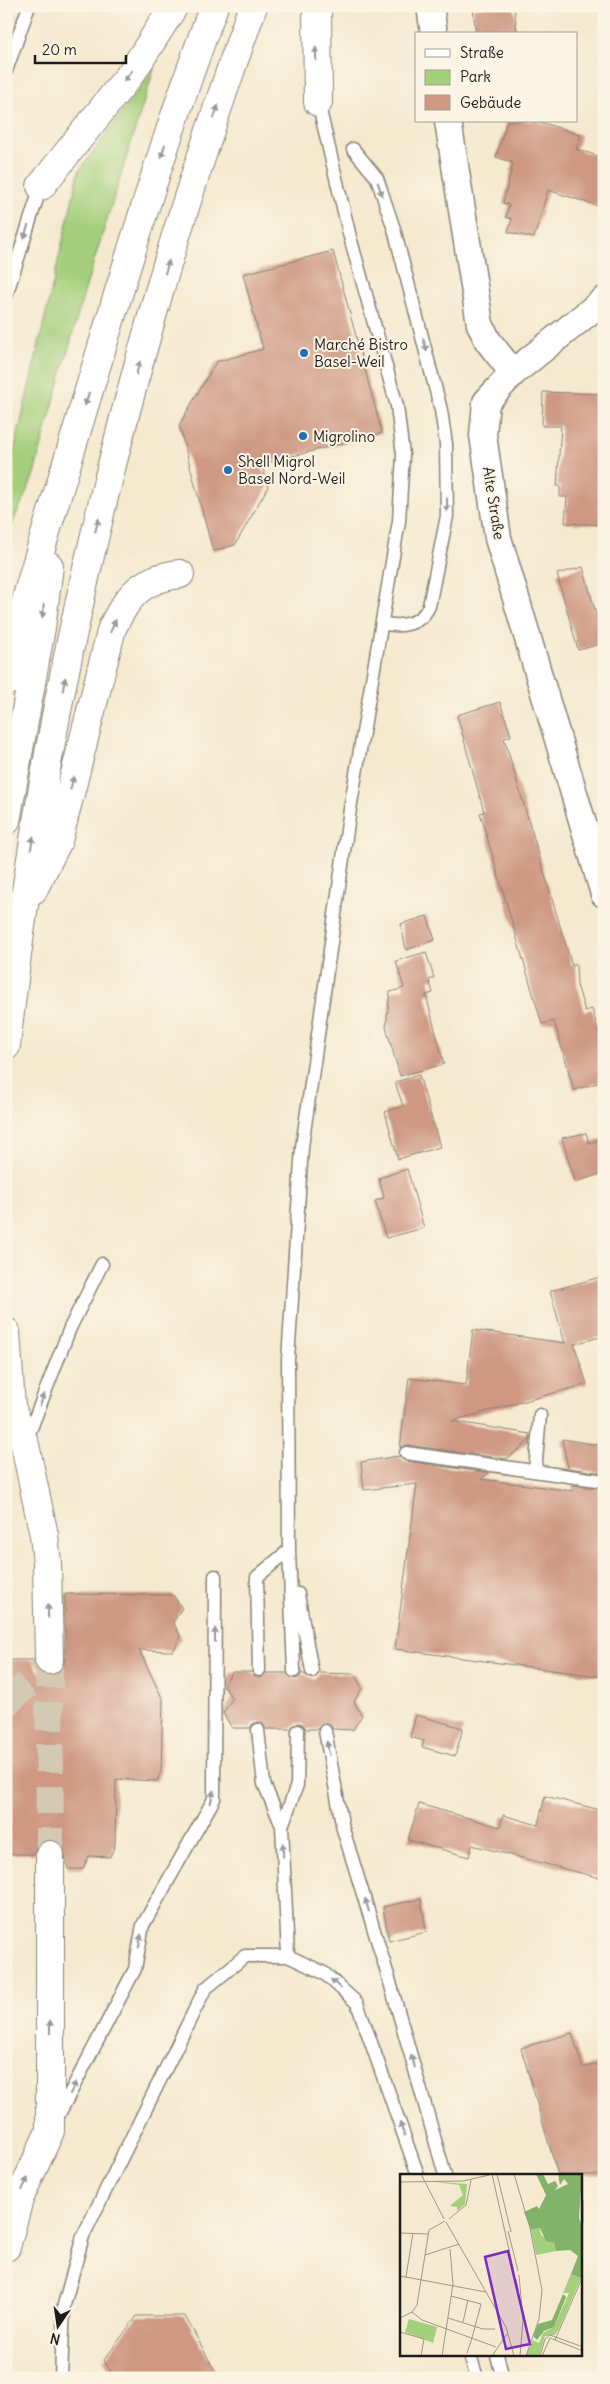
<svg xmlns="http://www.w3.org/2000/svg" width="610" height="2384" viewBox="0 0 610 2384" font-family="Delius,sans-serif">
<rect width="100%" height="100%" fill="#fcf5e5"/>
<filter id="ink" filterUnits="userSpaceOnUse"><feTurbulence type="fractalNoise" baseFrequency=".02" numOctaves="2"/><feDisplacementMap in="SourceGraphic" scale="10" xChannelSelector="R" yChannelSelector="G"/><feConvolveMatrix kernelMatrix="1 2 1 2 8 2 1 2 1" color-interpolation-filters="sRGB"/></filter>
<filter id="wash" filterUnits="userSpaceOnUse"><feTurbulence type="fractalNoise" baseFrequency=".0096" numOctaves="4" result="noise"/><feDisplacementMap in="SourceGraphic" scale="20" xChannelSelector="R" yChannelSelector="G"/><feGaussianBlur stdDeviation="1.12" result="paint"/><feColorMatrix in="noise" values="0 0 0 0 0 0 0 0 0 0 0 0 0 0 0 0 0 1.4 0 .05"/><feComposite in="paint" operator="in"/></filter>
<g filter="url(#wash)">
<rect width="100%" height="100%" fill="#f5e9cf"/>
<!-- green -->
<path fill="#a4cf7b" stroke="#60764c" d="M154,69L84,293L33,477L6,538V486L79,171Z"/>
<g id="blocks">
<!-- building -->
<path fill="#ce9883" d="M487,6H514L517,34H476L473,8Z
M507,121H537L581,135L576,149L604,158V208L548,190L534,238L508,232L512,219L506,217L509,205L503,203L513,163L496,157Z
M333,251L382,433L262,464L268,487L235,545L213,551L179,425L216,362L263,349L243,274Z
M543,392L604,394V525L565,523L567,497H560V486H557L561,426H542Z
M583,567L604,643L578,650L557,574Z
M500,702L511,736L504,738L572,966L576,964L577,985L585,1011L592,1009L604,1051V1081L574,1090L554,1021L542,1024L480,813L484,812L457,715Z
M427,916L435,940L406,950L401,924Z
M426,952L434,978L429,980L433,993L426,995L444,1064L400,1076L386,1027L390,992L404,988L396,961Z
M419,1075L440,1147L398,1159L385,1112L403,1106L395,1082Z
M586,1133L589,1143L604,1139V1173L575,1182L562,1138Z
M407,1169L424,1228L386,1238L375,1201L384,1198L379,1178Z
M604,1276V1336L574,1344L587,1384L452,1421L530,1434L529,1441L507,1459L407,1445L400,1448L409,1378L466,1385L473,1330L565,1343L550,1291Z
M562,1439L604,1446V1473L568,1468Z
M399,1456L405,1461L489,1473L481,1479L573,1491L572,1485L604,1489V1677L395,1649L417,1484L364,1490L361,1462Z
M65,1594L173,1595L182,1608L173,1622L181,1637L173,1651L139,1650L163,1700L161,1771L157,1781L116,1779L115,1845L110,1857L89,1856L83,1869H68L63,1847L57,1841L50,1839L42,1842L36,1848L34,1854H6V1660H33L36,1668L41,1673L49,1676L57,1674L62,1668L65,1660Z
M232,1672H251L259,1678L266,1673H286L294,1679L299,1678L302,1673L313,1679L320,1673L354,1674L362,1688L354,1702L362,1715L353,1730L333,1729L331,1725L324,1723L317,1729H306L303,1724L298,1723L290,1729H266L262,1723L258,1722L253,1724L250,1728H232L223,1713L232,1699L224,1685Z
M416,1715L463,1728L455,1756L422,1747L424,1741L410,1737Z
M545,1796L604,1811V1879L472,1845L469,1857L408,1840L419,1804L500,1827L503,1815L538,1825Z
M421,1899L426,1932L389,1941L383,1907Z
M572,2033L583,2068L604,2062V2175H558L521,2048Z
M137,2316H185L219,2378H114L104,2360Z"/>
</g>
</g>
<g filter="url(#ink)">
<use href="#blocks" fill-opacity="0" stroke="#888276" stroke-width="1"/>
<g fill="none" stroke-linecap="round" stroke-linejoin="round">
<!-- motorway-tunnel -->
<path stroke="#d4cab4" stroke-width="28" stroke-dasharray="28 14" stroke-linecap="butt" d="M49,1660L50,1855
M6,1703L50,1664"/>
<defs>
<path id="service" d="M6,71L29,6
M353,149L377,178L394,229L441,410L446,444L447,516L429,606C421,625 400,628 382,623
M6,296L41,186
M26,1441L70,1328L102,1264
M406,1453L604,1481
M535,1471L540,1415
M298,1594L312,1671
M259,1670L257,1577L289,1550
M294,1671L289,1550L288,1360L302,1147L350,809L399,521L403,455L397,406L350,237L318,102
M258,1730L264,1784L282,1826
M298,1731L297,1785L282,1826L288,1956L324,1973L357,2003L418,2175
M325,1731L343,1829L389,1979L445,2175
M56,2120L135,1969L143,1925L214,1799L215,1576
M470,2355L477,2378
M497,2355L503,2378
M61,2378L64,2305L83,2236L205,1989L245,1956H288"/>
<path id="minor" d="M430,6L434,34
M448,121L480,324L488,341L513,373
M604,300L513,373L486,402L483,435L498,538L604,894"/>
<path id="motorway" d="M317,6L318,102
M41,186L132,72L174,6
M6,682C25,593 54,507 80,420C122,281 163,142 214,6
M6,821L41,628L49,566
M33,890L58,841L112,628C128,595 142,578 180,574
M6,1046C33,798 84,553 153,313C182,210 217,108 253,6
M6,1332L11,1406L25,1445L44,1535L47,1563L49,1660
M6,2247L19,2199L50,2131V1855"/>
</defs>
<!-- service casing -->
<use href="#service" stroke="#888276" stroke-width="15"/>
<!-- minor casing -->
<use href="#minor" stroke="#888276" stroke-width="29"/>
<!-- motorway casing -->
<use href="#motorway" stroke="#888276" stroke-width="30"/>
<!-- service -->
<use href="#service" stroke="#fff" stroke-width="12"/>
<!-- minor -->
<use href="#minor" stroke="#fff" stroke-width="26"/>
<!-- motorway -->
<use href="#motorway" stroke="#fff" stroke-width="28"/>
</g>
<!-- one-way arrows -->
<defs><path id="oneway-solid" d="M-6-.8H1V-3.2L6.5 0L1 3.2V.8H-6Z" transform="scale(1.25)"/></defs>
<g fill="#999">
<use href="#oneway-solid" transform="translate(316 54) rotate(-92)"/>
<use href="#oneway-solid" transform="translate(128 76) rotate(128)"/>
<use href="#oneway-solid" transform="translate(216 112) rotate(-71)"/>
<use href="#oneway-solid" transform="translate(163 151) rotate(107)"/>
<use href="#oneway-solid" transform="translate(380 189) rotate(71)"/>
<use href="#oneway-solid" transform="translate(26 232) rotate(108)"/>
<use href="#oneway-solid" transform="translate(167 267) rotate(-73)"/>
<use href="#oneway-solid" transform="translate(425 345) rotate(75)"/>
<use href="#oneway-solid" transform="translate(138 368) rotate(-75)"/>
<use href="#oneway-solid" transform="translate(87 399) rotate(107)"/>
<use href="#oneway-solid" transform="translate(447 505) rotate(91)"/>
<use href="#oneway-solid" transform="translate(97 525) rotate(-75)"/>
<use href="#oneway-solid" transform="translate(43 611) rotate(97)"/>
<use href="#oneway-solid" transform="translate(113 626) rotate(-66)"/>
<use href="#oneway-solid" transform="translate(64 684) rotate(-79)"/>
<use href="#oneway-solid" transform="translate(72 783) rotate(-76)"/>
<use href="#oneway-solid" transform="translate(32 843) rotate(-79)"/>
<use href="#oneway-solid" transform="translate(42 1400) rotate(-69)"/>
<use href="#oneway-solid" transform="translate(48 1611) rotate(-91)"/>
<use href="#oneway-solid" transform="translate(215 1635) rotate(-90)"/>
<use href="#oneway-solid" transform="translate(328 1748) rotate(-101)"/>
<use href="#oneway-solid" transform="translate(212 1797) rotate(-78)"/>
<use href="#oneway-solid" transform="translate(283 1850) rotate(-92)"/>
<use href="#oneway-solid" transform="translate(367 1905) rotate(-107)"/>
<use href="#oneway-solid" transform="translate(140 1941) rotate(-80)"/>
<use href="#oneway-solid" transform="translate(336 1984) rotate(-137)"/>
<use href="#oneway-solid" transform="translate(50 2027) rotate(-90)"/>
<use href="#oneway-solid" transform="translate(413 2061) rotate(-106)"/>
<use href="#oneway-solid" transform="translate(73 2088) rotate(-63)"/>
<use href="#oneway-solid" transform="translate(402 2129) rotate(-110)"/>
<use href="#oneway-solid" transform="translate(25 2184) rotate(-65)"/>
</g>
</g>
<!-- markers -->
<g fill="#1f6fb2" stroke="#fcf5e5" stroke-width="2">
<circle cx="304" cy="353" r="5"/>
<circle cx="303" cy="436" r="5"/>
<circle cx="228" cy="470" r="5"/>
</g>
<g text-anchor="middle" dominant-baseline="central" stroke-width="4" stroke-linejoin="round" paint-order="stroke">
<!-- poi labels -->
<g font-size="15" fill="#1c1c1c" stroke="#fcf5e5" text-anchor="start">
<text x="314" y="344">Marché Bistro<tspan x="314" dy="17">Basel-Weil</tspan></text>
<text x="313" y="436">Migrolino</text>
<text x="238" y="461">Shell Migrol<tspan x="238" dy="17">Basel Nord-Weil</tspan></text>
</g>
<!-- street labels -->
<g font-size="15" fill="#1c1c1c" stroke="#fcf5e5">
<text transform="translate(494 503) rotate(81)">Alte Straße</text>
</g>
</g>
<!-- overview -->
<g transform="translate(400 2174)">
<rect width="182" height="182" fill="#f5e9cf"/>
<path d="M28,7L67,10L65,30L57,37V33L50,32L63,21L59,11ZM140,54L141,61L154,69L156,77L136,81L131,56ZM171,100L181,104L159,155L155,161L145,162L139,182H126L133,166L139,169L143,159L154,153L169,119H163ZM9,145L37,153L33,169L5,158Z" fill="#a4cf7b"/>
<path d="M136,0H143L148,10L155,7L158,12L155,16L168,10L164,5L160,11L158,0H182L179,44L183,55L181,104L171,100L178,82L170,76L156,77L154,69L146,67L140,54L131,56L124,38L137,32L139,35L146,21ZM163,120L166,123L154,153L144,157L137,166L133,162L138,150L152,146Z" fill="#83b26b"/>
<path fill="none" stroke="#9e9787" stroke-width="1" d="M21,0L44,45M25,0H45M92,0L114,98M97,0L111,58M114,0L130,54L142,116L139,145L126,182M0,8L63,7L89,1M183,26V49M49,45L66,31L71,6M46,48L106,153L114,182M108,57L118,97M0,59L28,60M25,81L59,70M119,101L123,146L120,182M0,102L86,118M6,103L13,59M116,105L120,126M51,122L81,130L72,164M12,138L22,146L96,173M0,144L12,138L17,131L29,56L45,47M48,144L83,155H95M63,148L68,126M0,158L24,165L21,182M155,166L183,102M67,179L72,164M42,182L53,110L50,75M92,182L107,160M140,182L145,165L150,161L183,173M142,182L150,164L183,177"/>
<path fill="#7b2cbf" fill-opacity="0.15" stroke="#7b2cbf" stroke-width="2.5" d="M108,77L130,170L106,175L85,83Z"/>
<rect width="182" height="182" fill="none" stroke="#1c1c1c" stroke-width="2.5"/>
</g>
<!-- margin -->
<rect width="610" height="2384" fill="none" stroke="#fcf5e5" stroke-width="25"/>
<!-- legend -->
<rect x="415" y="32" width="162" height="90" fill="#fcf5e5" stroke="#a29e95"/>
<rect x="425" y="49" width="25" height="8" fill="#ffffff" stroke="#a29e95"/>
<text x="460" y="58" font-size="15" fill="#1c1c1c">Straße</text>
<rect x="425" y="70" width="25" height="15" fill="#a4cf7b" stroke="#a29e95"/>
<text x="460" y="82" font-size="15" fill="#1c1c1c">Park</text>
<rect x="425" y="95" width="25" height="15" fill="#ce9883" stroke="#a29e95"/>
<text x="460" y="108" font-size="15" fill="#1c1c1c">Gebäude</text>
<!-- north arrow -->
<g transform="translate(58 2326) rotate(193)" stroke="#fcf5e5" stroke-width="4" paint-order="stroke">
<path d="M0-4L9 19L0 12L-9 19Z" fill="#1c1c1c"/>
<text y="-8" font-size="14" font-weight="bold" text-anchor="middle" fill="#1c1c1c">N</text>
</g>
<!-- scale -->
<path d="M35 55v8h91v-8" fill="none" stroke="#1c1c1c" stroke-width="2.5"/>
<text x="42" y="55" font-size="15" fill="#1c1c1c" stroke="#fcf5e5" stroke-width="4" paint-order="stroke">20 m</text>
</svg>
